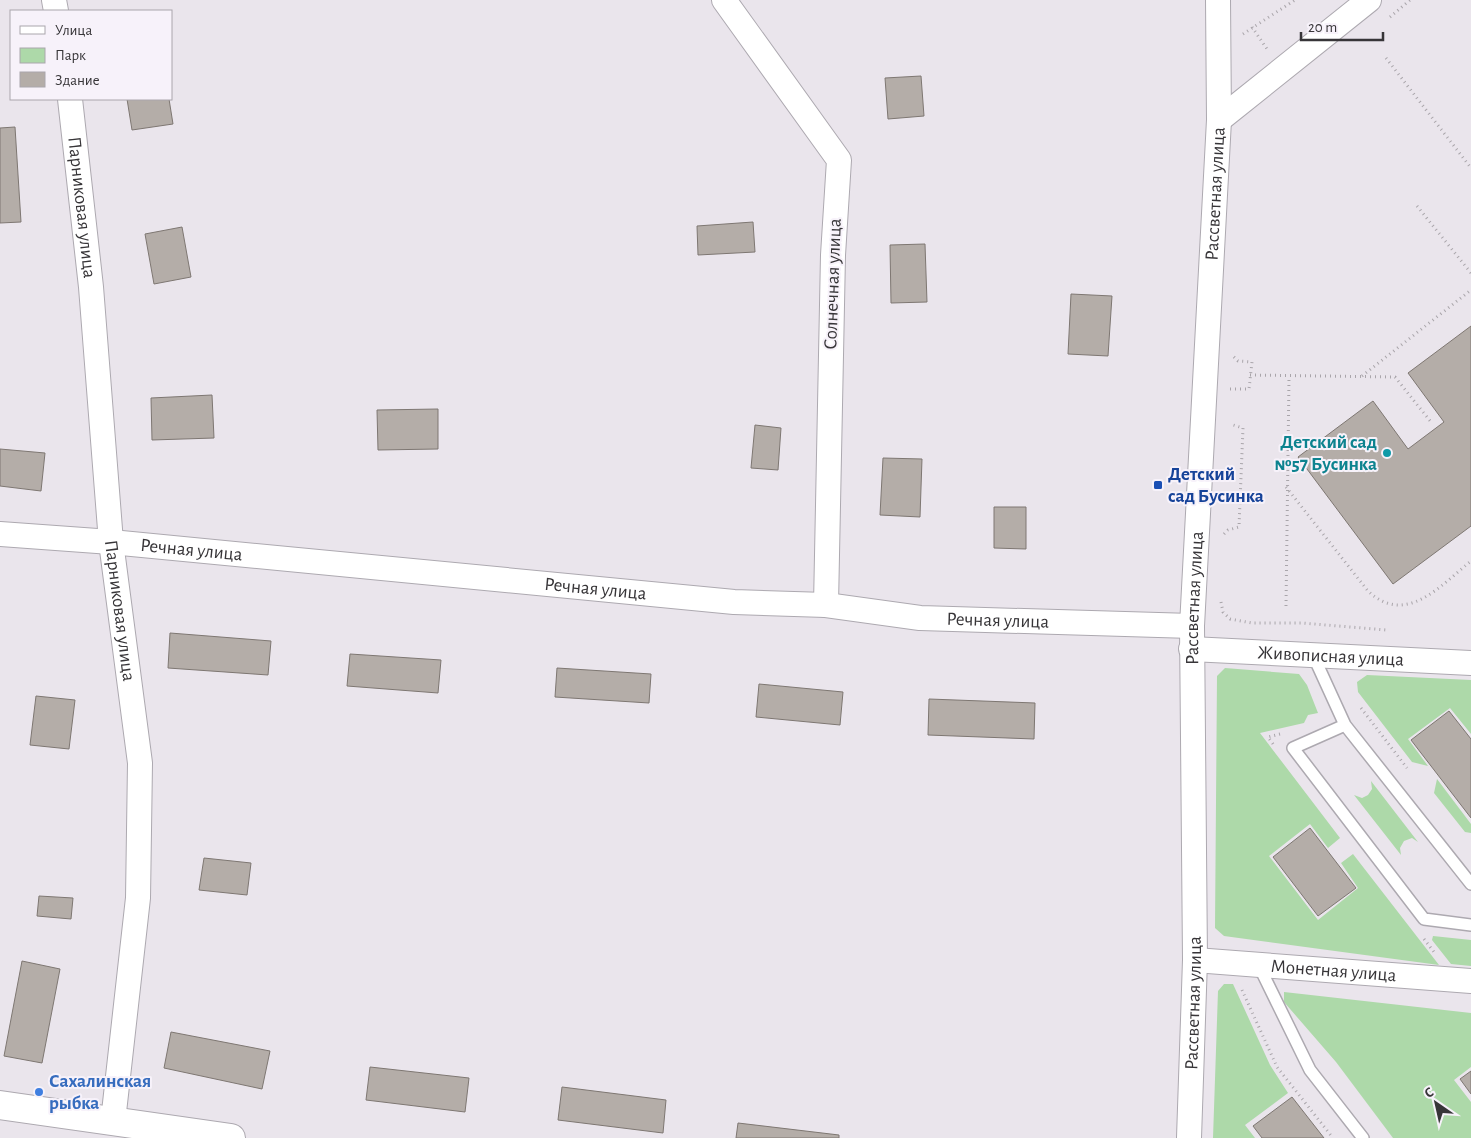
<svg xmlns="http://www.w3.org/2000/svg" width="1471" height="1138" viewBox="0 0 1471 1138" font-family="'Alegreya Sans',sans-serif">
<rect width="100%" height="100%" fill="#eae5ec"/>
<!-- green -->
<path fill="#add9a9" d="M1225,668L1299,674L1307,685L1318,713L1308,715L1304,723L1260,733L1340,838L1328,848L1310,824L1269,856L1318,920L1358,888L1341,863L1353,854L1439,965L1224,936L1215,928L1217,676Z
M1367,675L1471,680V734L1450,708L1408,739L1428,766L1412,762L1358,692L1357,682Z
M1437,779L1471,824V833L1465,832L1434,793Z
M1371,781L1418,842L1412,838L1404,841L1400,848L1401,855L1354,795L1362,798L1368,795L1372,789Z
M1433,936L1471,940V966L1451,964L1432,940Z
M1224,984H1233L1270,1065L1288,1093L1245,1125L1255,1138H1213L1218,991Z
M1284,992L1471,1013V1067L1454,1080L1471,1102V1138H1393L1336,1062L1284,1002Z"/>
<!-- building -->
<path fill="#b4ada8" stroke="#7e7772" d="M921,76L924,116L888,119L885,78Z
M127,99H169L173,124L132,130Z
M15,127L21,222L0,223V128Z
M753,222L755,252L698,255L697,226Z
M182,227L191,277L154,284L145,234Z
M925,244L927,302L891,303L890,245Z
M1071,294L1112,296L1108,356L1068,354Z
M1471,326V526L1393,584L1298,457L1373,401L1408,449L1444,422L1408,373Z
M212,395L214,438L152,440L151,398Z
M438,409V449L378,450L377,410Z
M755,425L781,428L778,470L751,468Z
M0,449L45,453L41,491L0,486Z
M883,458L922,459L920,517L880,515Z
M994,507H1026V549L994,548Z
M170,633L271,641L268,675L168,668Z
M350,654L441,660L438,693L347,686Z
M557,668L651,674L649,703L555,697Z
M759,684L843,692L840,725L756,717Z
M36,696L75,700L69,749L30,745Z
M929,699L1035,703L1034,739L928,735Z
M1449,711L1471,739V818L1411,740Z
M1310,828L1356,888L1318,916L1273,857Z
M204,858L251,863L247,895L199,890Z
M39,896L73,898L71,919L37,916Z
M22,961L60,969L42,1063L4,1056Z
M171,1032L270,1051L262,1089L164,1068Z
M370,1067L469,1078L465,1112L366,1100Z
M1471,1071V1094L1460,1079Z
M562,1087L666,1100L663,1133L558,1120Z
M1292,1097L1324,1138H1262L1253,1126Z
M738,1123L839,1135V1138H736Z"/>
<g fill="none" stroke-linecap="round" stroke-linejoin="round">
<defs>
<path id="lane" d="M1313,655L1345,725L1471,884
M1345,725L1293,748L1424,919L1471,925
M1259,966L1310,1070L1363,1138"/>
<g id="street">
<path d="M54,0L56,11"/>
<path d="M724,0L839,160L833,255L826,605"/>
<path id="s1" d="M70,99L91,287L111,542L140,763L138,898L113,1121"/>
<path d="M1219,120L1369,0"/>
<path id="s2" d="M0,534L111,542L734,602L826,605L920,618L1192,626"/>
<path id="s3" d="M1191,649L1471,663"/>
<path id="s4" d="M1195,960L1471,981"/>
<path id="s5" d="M1189,1138L1195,960L1192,626L1219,120L1218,0"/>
</g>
<path id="secondary" d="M0,1105L231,1138"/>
</defs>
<!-- lane casing -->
<use href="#lane" stroke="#ada9b0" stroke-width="14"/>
<!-- street casing -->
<use href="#street" stroke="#ada9b0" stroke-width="26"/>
<!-- secondary casing -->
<use href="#secondary" stroke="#ada9b0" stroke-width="30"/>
<!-- path -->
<path stroke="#a9a5aa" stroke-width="3" stroke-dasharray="1 4" stroke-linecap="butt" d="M1390,17L1410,0
M1252,27L1267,49
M1243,34L1295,0
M1386,58L1471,168
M1417,206L1471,273
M1250,375L1395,377L1431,422
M1362,376L1471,290
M1230,389H1249L1252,362L1238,361L1233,356
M1286,487L1368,591C1406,627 1441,585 1471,561
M1224,534L1228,530L1239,527L1243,428L1230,424
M1221,602L1223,612L1230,619L1252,623H1302L1386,630
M1286,606L1289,377
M1361,708L1407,768
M1273,744L1268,737L1280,734
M1424,939L1434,952
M1242,990L1277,1067L1333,1138"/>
<!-- lane -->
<use href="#lane" stroke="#fff" stroke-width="11"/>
<!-- street -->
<use href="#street" stroke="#fff" stroke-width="24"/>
<!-- secondary -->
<use href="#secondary" stroke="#fff" stroke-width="28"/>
</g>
<!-- markers -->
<circle fill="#0f9aa8" stroke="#f7f2fa" stroke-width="2" cx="1387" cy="453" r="5"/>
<rect fill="#1a4fb4" stroke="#f7f2fa" stroke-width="2" x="1153" y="480" width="10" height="10" rx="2.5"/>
<circle fill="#3f7fe0" stroke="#f7f2fa" stroke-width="2" cx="39" cy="1092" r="5"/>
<g text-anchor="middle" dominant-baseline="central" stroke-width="4" stroke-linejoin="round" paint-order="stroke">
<!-- street labels -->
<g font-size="19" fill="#373538" stroke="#f7f2fa">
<text stroke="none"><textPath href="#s5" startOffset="945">Рассветная улица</textPath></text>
<text stroke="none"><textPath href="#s1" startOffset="109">Парниковая улица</textPath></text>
<text transform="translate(833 284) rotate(-88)">Солнечная улица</text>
<text stroke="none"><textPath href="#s2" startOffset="192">Речная улица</textPath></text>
<text stroke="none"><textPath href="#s2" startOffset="598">Речная улица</textPath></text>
<text stroke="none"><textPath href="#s5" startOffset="540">Рассветная улица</textPath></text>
<text stroke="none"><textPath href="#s1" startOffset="514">Парниковая улица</textPath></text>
<text stroke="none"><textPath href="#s2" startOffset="1002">Речная улица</textPath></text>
<text stroke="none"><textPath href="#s3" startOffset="140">Живописная улица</textPath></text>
<text stroke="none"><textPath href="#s4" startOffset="139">Монетная улица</textPath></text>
<text stroke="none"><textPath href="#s5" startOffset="135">Рассветная улица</textPath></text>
</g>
<!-- culture labels -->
<g font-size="19" font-weight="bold" fill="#0d838f" stroke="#f7f2fa" text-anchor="end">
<text x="1377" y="442">Детский сад<tspan x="1377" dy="22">№57 Бусинка</tspan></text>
</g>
<!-- transit labels -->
<g font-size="19" font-weight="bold" fill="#164399" stroke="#f7f2fa" text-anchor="start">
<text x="1168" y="474">Детский<tspan x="1168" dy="22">сад Бусинка</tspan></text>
</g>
<!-- shop labels -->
<g font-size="19" font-weight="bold" fill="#366cbe" stroke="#f7f2fa" text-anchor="start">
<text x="49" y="1081">Сахалинская<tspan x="49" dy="22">рыбка</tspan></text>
</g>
</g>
<!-- legend -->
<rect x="10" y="10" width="162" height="90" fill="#f7f2fa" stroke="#aaa6ac"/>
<rect x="20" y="26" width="25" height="8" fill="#ffffff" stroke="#aaa6ac"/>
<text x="55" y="35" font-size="15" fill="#373538">Улица</text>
<rect x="20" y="48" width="25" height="15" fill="#add9a9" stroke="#aaa6ac"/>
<text x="55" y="60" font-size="15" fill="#373538">Парк</text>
<rect x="20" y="72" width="25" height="15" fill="#b4ada8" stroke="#aaa6ac"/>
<text x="55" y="85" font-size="15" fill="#373538">Здание</text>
<!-- north arrow -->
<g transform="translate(1436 1103) rotate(326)" stroke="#f7f2fa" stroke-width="4" paint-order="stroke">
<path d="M0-4L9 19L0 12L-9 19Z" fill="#373538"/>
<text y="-8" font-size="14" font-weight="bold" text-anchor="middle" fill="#373538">С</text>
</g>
<!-- scale -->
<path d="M1301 32v8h82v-8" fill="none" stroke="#373538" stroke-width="2.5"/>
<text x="1308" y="32" font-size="15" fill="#373538" stroke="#f7f2fa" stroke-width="4" paint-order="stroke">20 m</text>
</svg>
